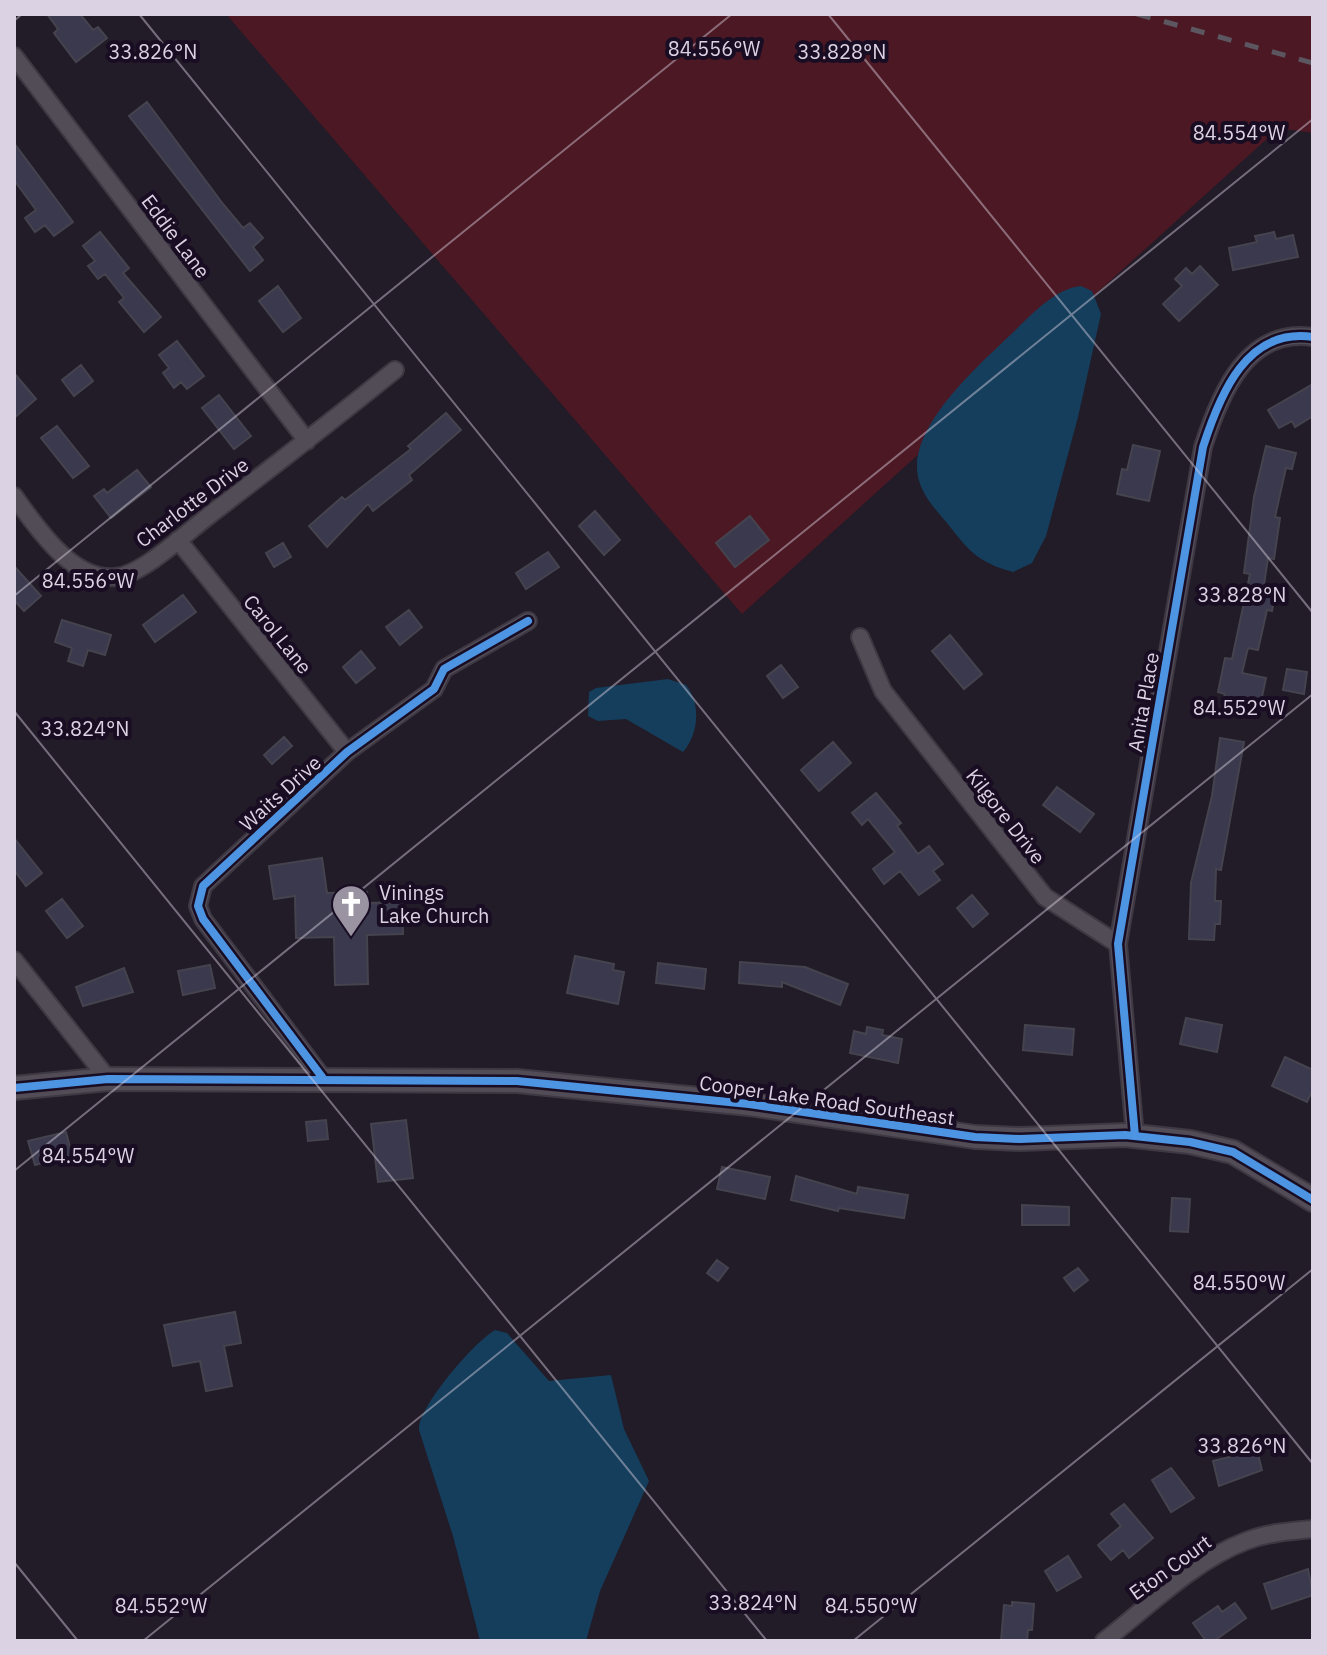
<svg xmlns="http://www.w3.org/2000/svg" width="1327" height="1655" viewBox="0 0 1327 1655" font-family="'IBM Plex Sans',sans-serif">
<rect width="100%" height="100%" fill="#221b28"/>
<!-- green -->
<path fill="#4c1824" d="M226,14H1313V133L1279,128L742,614Z"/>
<!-- water -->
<path fill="#153e5c" d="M1081,286L1092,291L1101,314L1078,417L1046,536L1032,563L1013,572C977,562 969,551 947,523C935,509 922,495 918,477C908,428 975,369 1007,338C1027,320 1052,289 1081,286Z
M668,679L686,685C701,703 699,734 683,752L626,719L598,721L588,716L589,692L596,688Z
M495,1330L507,1333L549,1381L611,1375L624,1429L649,1481L600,1591L586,1641H480L453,1536L419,1430C417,1408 475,1341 495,1330Z"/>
<!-- building -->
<path fill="#3b394d" stroke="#45434e" stroke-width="2" d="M47,14H80L93,30L98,27L107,38L76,62L54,33L58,29Z
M147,102L223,204L243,228L250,223L263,238L253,247L263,260L250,271L129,116Z
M14,143L73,222L54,236L45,225L35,232L25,218L36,210L14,180Z
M100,232L129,268L123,273L161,317L144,332L119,302L124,298L105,274L98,279L88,266L95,261L83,246Z
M1274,232L1276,239L1293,235L1298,257L1233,270L1229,248L1257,242L1255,236Z
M1200,266L1218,285L1179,321L1163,304L1182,286L1175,279L1186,268L1192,274Z
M278,286L301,318L283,332L259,301Z
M177,341L204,376L187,389L181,382L174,388L163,373L169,368L159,355Z
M81,365L93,381L74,396L62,380Z
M14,373L36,399L14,418Z
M1313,384V416L1295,427L1292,421L1279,428L1268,410Z
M219,395L251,436L234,449L202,408Z
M446,413L461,430L409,475L412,480L373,511L368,504L327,547L309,526L342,497L345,500L411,449L408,446Z
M57,426L89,466L73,478L41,438Z
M1133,445L1160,451L1149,501L1117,494L1122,469L1127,470Z
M1266,446L1296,453L1292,469L1286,468L1275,517L1280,518L1274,559L1268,558L1263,591L1275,594L1272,611L1267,610L1258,650L1248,648L1242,673L1266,678L1258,716L1221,708L1225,694L1218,692L1225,658L1232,659L1250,574L1244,573L1254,497Z
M137,470L151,487L111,518L94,496L104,489L107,493Z
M595,511L620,540L604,555L579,526Z
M750,516L769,540L735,567L716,543Z
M283,543L291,557L274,567L266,553Z
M548,552L559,567L526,589L516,573Z
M14,566L41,596L24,611L14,600Z
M183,595L196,612L155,642L143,625Z
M409,610L422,627L400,645L386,627Z
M62,620L111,635L105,655L88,650L83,666L68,661L72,648L55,642Z
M950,635L982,674L964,689L932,651Z
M361,651L375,668L356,683L343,667Z
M781,665L798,687L783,698L767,676Z
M1287,669L1307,672L1304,694L1283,690Z
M284,737L292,746L272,764L264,755Z
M1220,738L1244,742L1221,870L1216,869L1215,901H1221L1220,924H1215L1214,940L1189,939L1191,883L1212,796Z
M833,742L851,763L819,791L801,770Z
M1057,787L1094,814L1080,832L1043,805Z
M876,793L901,823L897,826L918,854L929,846L943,864L933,871L940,880L919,895L900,871L884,884L873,869L895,852L868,819L862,825L852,813Z
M14,838L42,873L26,886L14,870Z
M322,858L327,893L367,892L368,903L402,902L403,934L367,935L368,984L335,985L334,937L296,938L295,896L274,899L269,866Z
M972,895L988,914L973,927L957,908Z
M62,899L83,926L67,938L46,911Z
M575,956L614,964L613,970L624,972L618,1004L567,993Z
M740,962L805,967L848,984L840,1005L782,982V987L739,983Z
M658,963L706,969L704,989L656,983Z
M210,965L215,988L183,995L178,971Z
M124,968L133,992L83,1006L76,987Z
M1186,1018L1222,1025L1217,1052L1180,1044Z
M1025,1025L1074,1029L1072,1055L1023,1050Z
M867,1027L883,1030L882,1035L902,1039L898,1063L850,1053L854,1031L866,1034Z
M1285,1057L1313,1070V1089L1307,1102L1272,1086Z
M326,1120L328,1139L308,1141L306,1122Z
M406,1120L413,1178L378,1182L371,1124Z
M66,1132L72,1155L35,1165L28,1141Z
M722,1167L770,1177L765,1199L717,1189Z
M796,1176L857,1194L858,1187L908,1195L904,1218L839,1208L838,1211L791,1200Z
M1172,1198L1190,1199L1188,1232L1170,1231Z
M1022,1205L1069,1207V1225H1022Z
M717,1260L728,1268L718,1281L707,1273Z
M1078,1268L1088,1280L1074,1291L1064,1278Z
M235,1312L241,1343L224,1346L232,1386L206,1391L200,1361L173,1366L164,1325Z
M1257,1450L1262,1470L1219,1486L1213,1461Z
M1171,1468L1194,1498L1171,1512L1152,1480Z
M1124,1504L1153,1538L1129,1558L1123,1550L1111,1560L1098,1545L1121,1526L1111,1514Z
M1068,1556L1081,1577L1057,1591L1045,1571Z
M1308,1569L1313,1595L1272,1609L1264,1584Z
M1012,1602L1034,1604L1032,1630H1028L1027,1641H1001L1004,1605L1012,1606Z
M1235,1603L1246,1618L1214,1641H1206L1193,1623L1218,1606L1222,1612Z"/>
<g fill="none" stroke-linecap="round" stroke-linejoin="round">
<defs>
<path id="street" d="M14,56L307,441
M14,496C36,526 72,582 116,577C143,574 185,534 207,517C270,469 333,420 395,370
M178,540L347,752
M860,637L883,691L1045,897L1118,944
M14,960L108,1079
M322,1077L203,919L198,906L203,886L347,752L434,689L444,669L528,621
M1135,1136L1118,944L1203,447C1220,394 1247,327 1313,337
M1104,1641C1148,1607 1193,1561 1246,1541C1267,1533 1290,1531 1313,1529"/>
<path id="secondary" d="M14,1088L108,1079L517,1081L749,1104L975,1137L1020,1139L1125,1135L1190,1142L1233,1152L1313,1200"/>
</defs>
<!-- street casing -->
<use href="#street" stroke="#3d3842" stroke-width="20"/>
<!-- secondary casing -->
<use href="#secondary" stroke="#3d3842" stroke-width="26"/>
<!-- street -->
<use href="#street" stroke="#524c57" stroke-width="16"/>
<!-- secondary -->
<use href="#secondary" stroke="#524c57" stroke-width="22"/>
<!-- rail -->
<path stroke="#5b5660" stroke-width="5" stroke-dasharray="14 14" stroke-linecap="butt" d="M1137,14L1313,63"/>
<defs>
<path id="cycleway" d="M322,1077L203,919L198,906L203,886L347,752L434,689L444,669L528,621
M14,1088L108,1079L517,1081L749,1104L975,1137L1020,1139L1125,1135L1190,1142L1233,1152L1313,1200
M1135,1136L1118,944L1203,447C1220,394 1247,327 1313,337"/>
</defs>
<!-- cycleway casing -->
<use href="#cycleway" stroke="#190d23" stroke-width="13"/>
<!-- cycleway -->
<use href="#cycleway" stroke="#4d94e3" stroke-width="8"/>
</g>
<!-- ticks -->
<path fill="none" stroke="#dbd3e3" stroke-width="2" stroke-opacity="0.45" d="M139,14L1313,1464M828,14L1313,613M14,21L22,14M14,596L732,14M14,711L767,1641M14,1171L1313,119M14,1562L78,1641M143,1641L1313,694M853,1641L1313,1269"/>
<!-- icons -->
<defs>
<symbol id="church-pin" viewBox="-11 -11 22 30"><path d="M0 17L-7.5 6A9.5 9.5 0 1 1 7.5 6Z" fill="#9a93a2" stroke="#190d23"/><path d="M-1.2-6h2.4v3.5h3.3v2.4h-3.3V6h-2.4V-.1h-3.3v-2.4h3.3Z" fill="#fff"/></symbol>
</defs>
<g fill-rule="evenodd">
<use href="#church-pin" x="329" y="882" width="44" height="60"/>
</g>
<g text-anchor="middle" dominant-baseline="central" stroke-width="8" stroke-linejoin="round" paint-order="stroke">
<!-- street labels -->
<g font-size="20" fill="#dbd3e3" stroke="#190d23">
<text transform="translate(176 236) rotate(53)">Eddie Lane</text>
<text transform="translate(192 502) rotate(-37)">Charlotte Drive</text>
<text transform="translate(278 634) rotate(51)">Carol Lane</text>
<text transform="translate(1143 702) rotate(-80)">Anita Place</text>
<text transform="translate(280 793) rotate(-42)">Waits Drive</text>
<text transform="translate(1006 816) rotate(52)">Kilgore Drive</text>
<text transform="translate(827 1100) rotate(8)">Cooper Lake Road Southeast</text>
<text transform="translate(1170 1567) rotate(-36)">Eton Court</text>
</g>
<!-- poi labels -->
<g font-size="20" fill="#dbd3e3" stroke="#190d23" text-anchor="start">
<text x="379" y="892">Vinings<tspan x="379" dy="23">Lake Church</tspan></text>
</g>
</g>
<g font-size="20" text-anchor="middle" fill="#dbd3e3" stroke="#190d23" stroke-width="8" stroke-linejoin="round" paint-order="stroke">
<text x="714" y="56">84.556°W</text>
<text x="153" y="59">33.826°N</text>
<text x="842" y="59">33.828°N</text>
<text x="1239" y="140">84.554°W</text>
<text x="88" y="588">84.556°W</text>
<text x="1242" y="602">33.828°N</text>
<text x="1239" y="715">84.552°W</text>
<text x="85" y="736">33.824°N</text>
<text x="88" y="1163">84.554°W</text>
<text x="1239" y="1290">84.550°W</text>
<text x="1242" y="1453">33.826°N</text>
<text x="753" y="1610">33.824°N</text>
<text x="161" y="1613">84.552°W</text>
<text x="871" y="1613">84.550°W</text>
</g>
<!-- border -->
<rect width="1327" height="1655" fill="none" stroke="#dbd3e3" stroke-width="32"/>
</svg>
